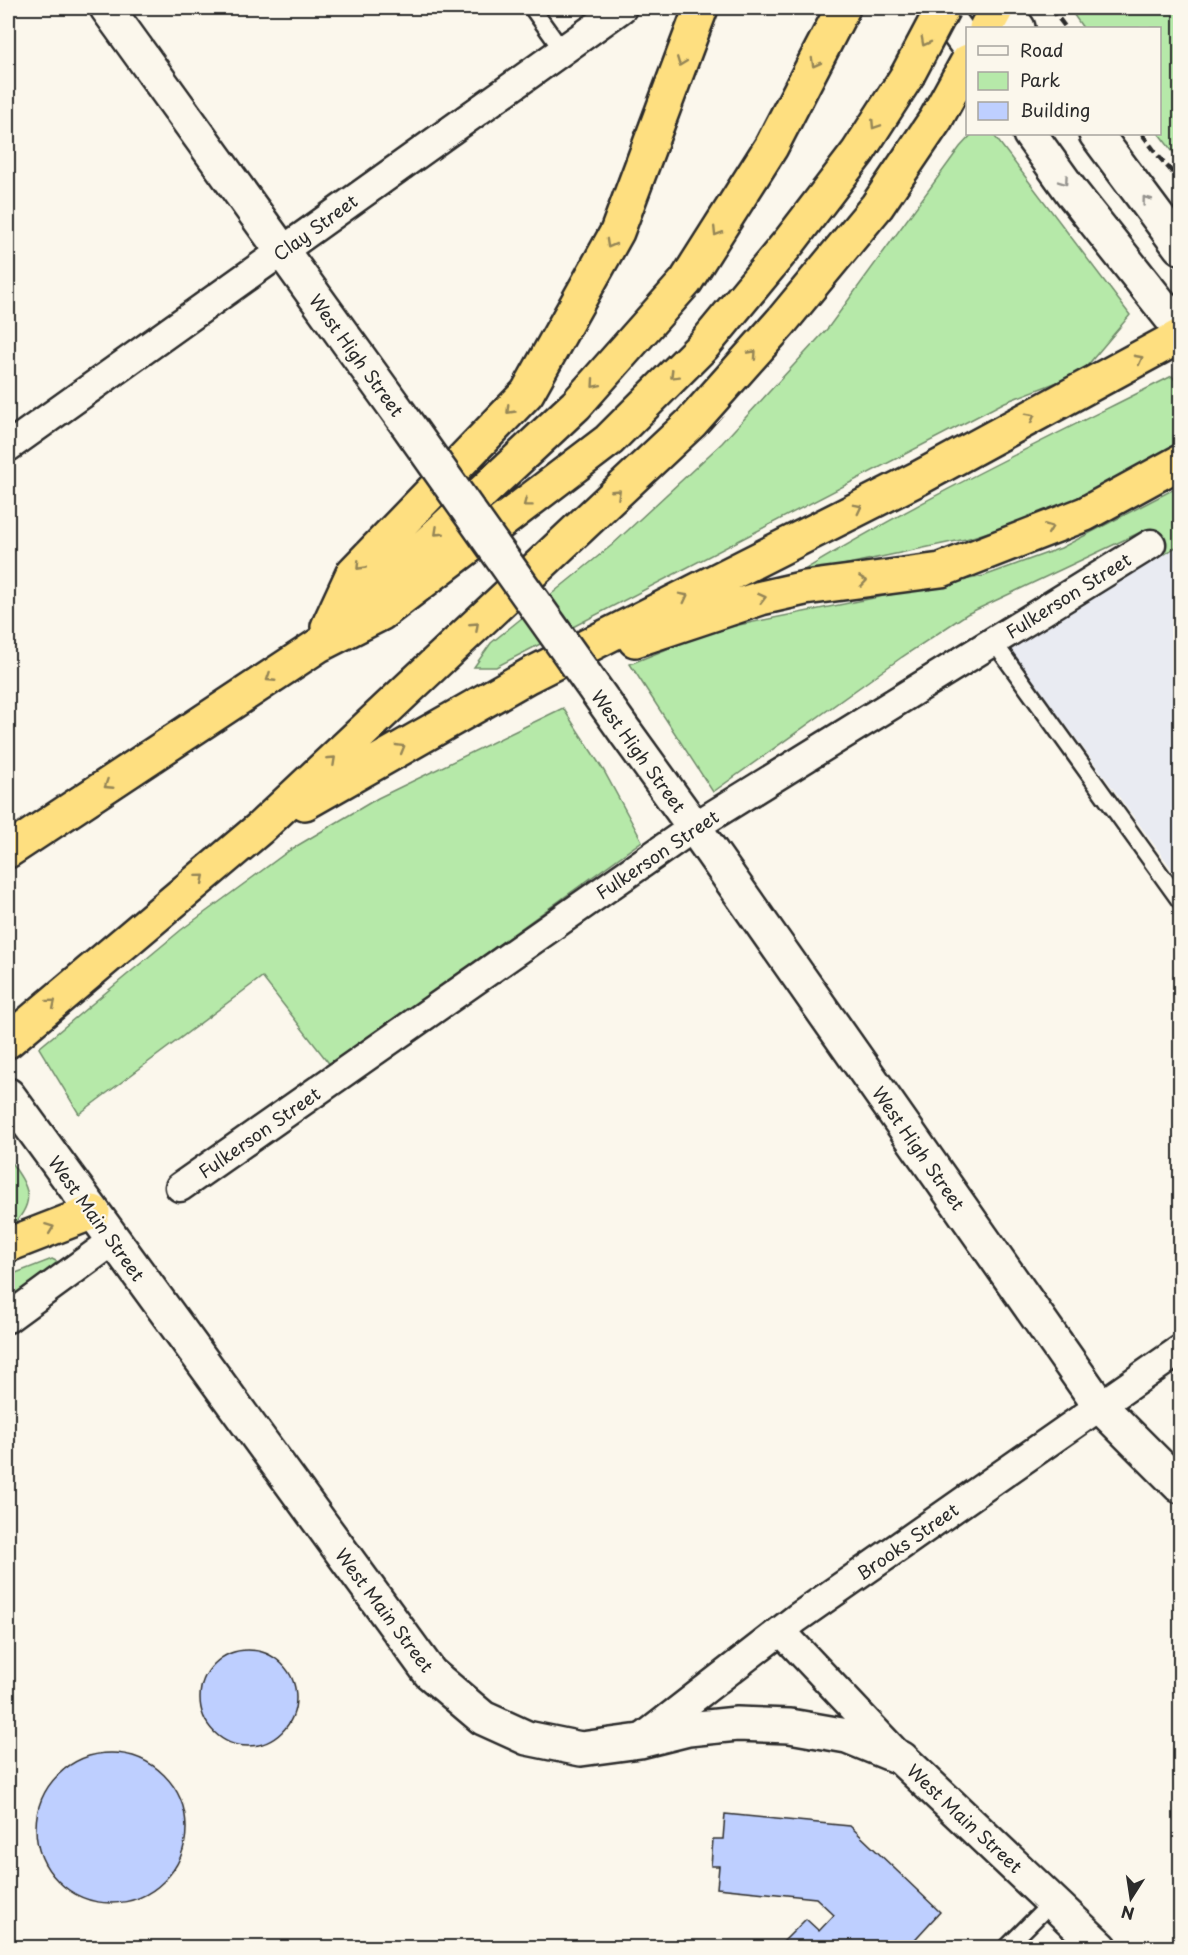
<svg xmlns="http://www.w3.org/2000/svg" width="1188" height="1955" viewBox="0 0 1188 1955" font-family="'Playpen Sans',sans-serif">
<rect width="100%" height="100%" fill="#fbf7ec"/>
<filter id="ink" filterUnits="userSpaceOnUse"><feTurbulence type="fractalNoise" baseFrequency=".0167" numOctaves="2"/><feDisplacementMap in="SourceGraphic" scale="12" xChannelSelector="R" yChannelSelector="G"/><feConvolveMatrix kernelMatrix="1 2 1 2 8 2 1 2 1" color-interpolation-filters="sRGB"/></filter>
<g filter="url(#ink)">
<!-- built -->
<path fill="#e9ebf2" d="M1180,544V880L1003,639L1069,596L1165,554Z"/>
<!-- green -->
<path fill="#b6e9a9" stroke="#708a6a" stroke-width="1.5" d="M1069,8H1180V161L1159,134L1160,28H1083Z
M972,134H993L1130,315L1081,373L1005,402L496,667H474L491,643L612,545L722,443L828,328L960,147Z
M1172,376L1180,387V446L1046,514L966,539L796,575C917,501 1045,440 1172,376Z
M1180,486V544L1165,554L1145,530L967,614L902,657L713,792L630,664L714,630L984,576L1061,548Z
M563,708L604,771L642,841L331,1066L262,977L79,1114L39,1048L181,930L290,850L378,798Z
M8,1158C29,1188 39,1201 8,1230Z
M52,1259L62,1264L8,1306V1276Z"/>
<!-- building -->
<path fill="#becfff" stroke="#2b2b2b" stroke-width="1.5" d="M200 1698a48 48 0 1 1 96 0a48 48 0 1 1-96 0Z
M36 1828a75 75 0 1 1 150 0a75 75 0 1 1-150 0Z
M725,1814L850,1826L940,1912L907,1948H777L806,1919L819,1931L834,1915L816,1898L717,1888L719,1866H711L713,1839H723Z"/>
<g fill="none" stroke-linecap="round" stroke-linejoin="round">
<defs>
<path id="lane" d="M532,8L562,50
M993,641L1180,901
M1006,1948L1053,1901"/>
<path id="street" d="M8,447L622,8
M180,1187L694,827L1151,544
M8,1318L113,1241
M781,1631L900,1757
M640,1740L797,1618L1180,1350"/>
<path id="secondary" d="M107,8L402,417
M940,8L968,46
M1003,8L1018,28
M1030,134L1073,194L1180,329
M1096,134L1180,247
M626,733L694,827L1100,1406L1180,1486
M8,1095L430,1673L483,1718L527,1738L581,1749L640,1741L688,1729L737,1724L790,1726L847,1736L901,1758L1101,1948"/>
<path id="highway" d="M986,28L997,8
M353,613L576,405L686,281L771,147L843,8
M328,627L353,573L527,393L617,232L701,8
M635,640L761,598L805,588L941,570L1085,514L1180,462
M305,803L528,676L919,478L1180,336
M8,851L319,645L382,613L609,440L704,345L790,241L858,152L907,76
M8,1041L259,829L691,423L781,322L877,206L936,119L968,61
M8,1245L93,1212"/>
</defs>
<!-- lane casing -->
<use href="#lane" stroke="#2b2b2b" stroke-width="20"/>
<!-- street casing -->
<use href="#street" stroke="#2b2b2b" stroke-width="33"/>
<!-- secondary casing -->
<use href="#secondary" stroke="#2b2b2b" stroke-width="38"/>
<!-- highway casing -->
<use href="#highway" stroke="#2b2b2b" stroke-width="38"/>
<!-- lane -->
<use href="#lane" stroke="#fbf7ec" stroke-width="15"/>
<!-- street -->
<use href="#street" stroke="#fbf7ec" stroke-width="28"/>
<!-- secondary -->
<use href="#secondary" stroke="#fbf7ec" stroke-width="33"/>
<!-- highway -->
<use href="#highway" stroke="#fedf80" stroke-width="33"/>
<!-- rail -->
<path stroke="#2b2b2b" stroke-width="4.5" stroke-dasharray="9 4.5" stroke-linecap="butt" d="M1051,8L1066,28
M1142,134L1160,158L1180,181"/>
<defs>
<path id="secondary-bridge" d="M402,417L626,733"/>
<path id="highway-bridge" d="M907,76L943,8"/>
</defs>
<!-- secondary-bridge casing -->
<use href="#secondary-bridge" stroke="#2b2b2b" stroke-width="38" stroke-linecap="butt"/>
<!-- highway-bridge casing -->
<use href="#highway-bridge" stroke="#2b2b2b" stroke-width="38" stroke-linecap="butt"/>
<!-- secondary-bridge -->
<use href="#secondary-bridge" stroke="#fbf7ec" stroke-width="33"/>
<!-- highway-bridge -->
<use href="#highway-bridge" stroke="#fedf80" stroke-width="33"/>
</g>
<!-- one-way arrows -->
<defs><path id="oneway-chevron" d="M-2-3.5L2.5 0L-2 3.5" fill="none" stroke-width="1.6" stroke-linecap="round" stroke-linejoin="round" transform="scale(1.5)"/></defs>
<g stroke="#948556">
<use href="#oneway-chevron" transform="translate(925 42) rotate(118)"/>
<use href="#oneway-chevron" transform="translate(681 62) rotate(111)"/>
<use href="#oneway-chevron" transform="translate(815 63) rotate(118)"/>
<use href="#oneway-chevron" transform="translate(875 125) rotate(123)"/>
<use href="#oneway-chevron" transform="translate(717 232) rotate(122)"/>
<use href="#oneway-chevron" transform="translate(610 244) rotate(119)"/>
<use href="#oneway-chevron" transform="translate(753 354) rotate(-48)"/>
<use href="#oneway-chevron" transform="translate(1139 359) rotate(-28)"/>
<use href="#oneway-chevron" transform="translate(674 375) rotate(135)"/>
<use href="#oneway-chevron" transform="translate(595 384) rotate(131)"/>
<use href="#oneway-chevron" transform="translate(510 410) rotate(134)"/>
<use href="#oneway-chevron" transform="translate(1031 417) rotate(-28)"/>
<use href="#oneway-chevron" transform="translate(617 493) rotate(-43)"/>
<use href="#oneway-chevron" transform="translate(527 503) rotate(143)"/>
<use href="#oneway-chevron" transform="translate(858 508) rotate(-27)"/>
<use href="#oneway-chevron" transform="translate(1049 528) rotate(-21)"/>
<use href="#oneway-chevron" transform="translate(438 532) rotate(137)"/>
<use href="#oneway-chevron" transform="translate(360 566) rotate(134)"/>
<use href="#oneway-chevron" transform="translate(863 581) rotate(-8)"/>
<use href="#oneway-chevron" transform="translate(684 597) rotate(-27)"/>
<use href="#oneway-chevron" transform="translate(762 598) rotate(-15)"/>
<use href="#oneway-chevron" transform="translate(475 626) rotate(-43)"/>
<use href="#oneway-chevron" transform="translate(270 678) rotate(147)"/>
<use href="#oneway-chevron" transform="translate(401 748) rotate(-30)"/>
<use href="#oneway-chevron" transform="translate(332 760) rotate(-43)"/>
<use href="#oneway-chevron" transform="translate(108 785) rotate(147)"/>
<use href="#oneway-chevron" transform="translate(201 878) rotate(-40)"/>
<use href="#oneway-chevron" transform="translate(52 1003) rotate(-40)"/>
<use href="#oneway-chevron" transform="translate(50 1228) rotate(-21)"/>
</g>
<g stroke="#93918c">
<use href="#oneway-chevron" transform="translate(1064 181) rotate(55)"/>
<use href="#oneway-chevron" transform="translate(1146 200) rotate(-127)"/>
</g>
</g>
<g text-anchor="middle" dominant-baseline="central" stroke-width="4.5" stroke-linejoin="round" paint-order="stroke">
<!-- street labels -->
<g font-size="18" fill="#2b2b2b" stroke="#fbf7ec">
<text transform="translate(315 227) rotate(-36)">Clay Street</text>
<text transform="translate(357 355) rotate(54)">West High Street</text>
<text transform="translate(1068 595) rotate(-32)">Fulkerson Street</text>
<text transform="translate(639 751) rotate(54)">West High Street</text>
<text transform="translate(657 854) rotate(-34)">Fulkerson Street</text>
<text transform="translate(259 1132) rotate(-35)">Fulkerson Street</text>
<text transform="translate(919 1148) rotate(55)">West High Street</text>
<text transform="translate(97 1218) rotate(54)">West Main Street</text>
<text transform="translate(907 1541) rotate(-35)">Brooks Street</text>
<text transform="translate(385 1610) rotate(53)">West Main Street</text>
<text transform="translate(965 1818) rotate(43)">West Main Street</text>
</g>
</g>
<!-- margin -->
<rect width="1188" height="1955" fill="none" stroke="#fbf7ec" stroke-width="30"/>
<rect x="15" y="15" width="1158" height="1925" fill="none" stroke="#2b2b2b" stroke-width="2" filter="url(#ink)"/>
<!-- legend -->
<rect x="966" y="27" width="195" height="108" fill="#fbf7ec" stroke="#a8a59f" stroke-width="1.5"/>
<rect x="978" y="46" width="30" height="9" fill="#fbf7ec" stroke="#a8a59f" stroke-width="1.5"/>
<text x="1020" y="57" font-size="18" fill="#2b2b2b">Road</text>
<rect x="978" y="72" width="30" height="18" fill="#b6e9a9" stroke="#a8a59f" stroke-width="1.5"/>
<text x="1020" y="87" font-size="18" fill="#2b2b2b">Park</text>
<rect x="978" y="102" width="30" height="18" fill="#becfff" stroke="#a8a59f" stroke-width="1.5"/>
<text x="1020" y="117" font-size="18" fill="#2b2b2b">Building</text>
<!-- north arrow -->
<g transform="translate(1131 1898) rotate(192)" stroke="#fbf7ec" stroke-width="4.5" paint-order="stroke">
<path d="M0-4.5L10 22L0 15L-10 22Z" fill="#2b2b2b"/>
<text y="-9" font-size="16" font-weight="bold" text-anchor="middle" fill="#2b2b2b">N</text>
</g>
</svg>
